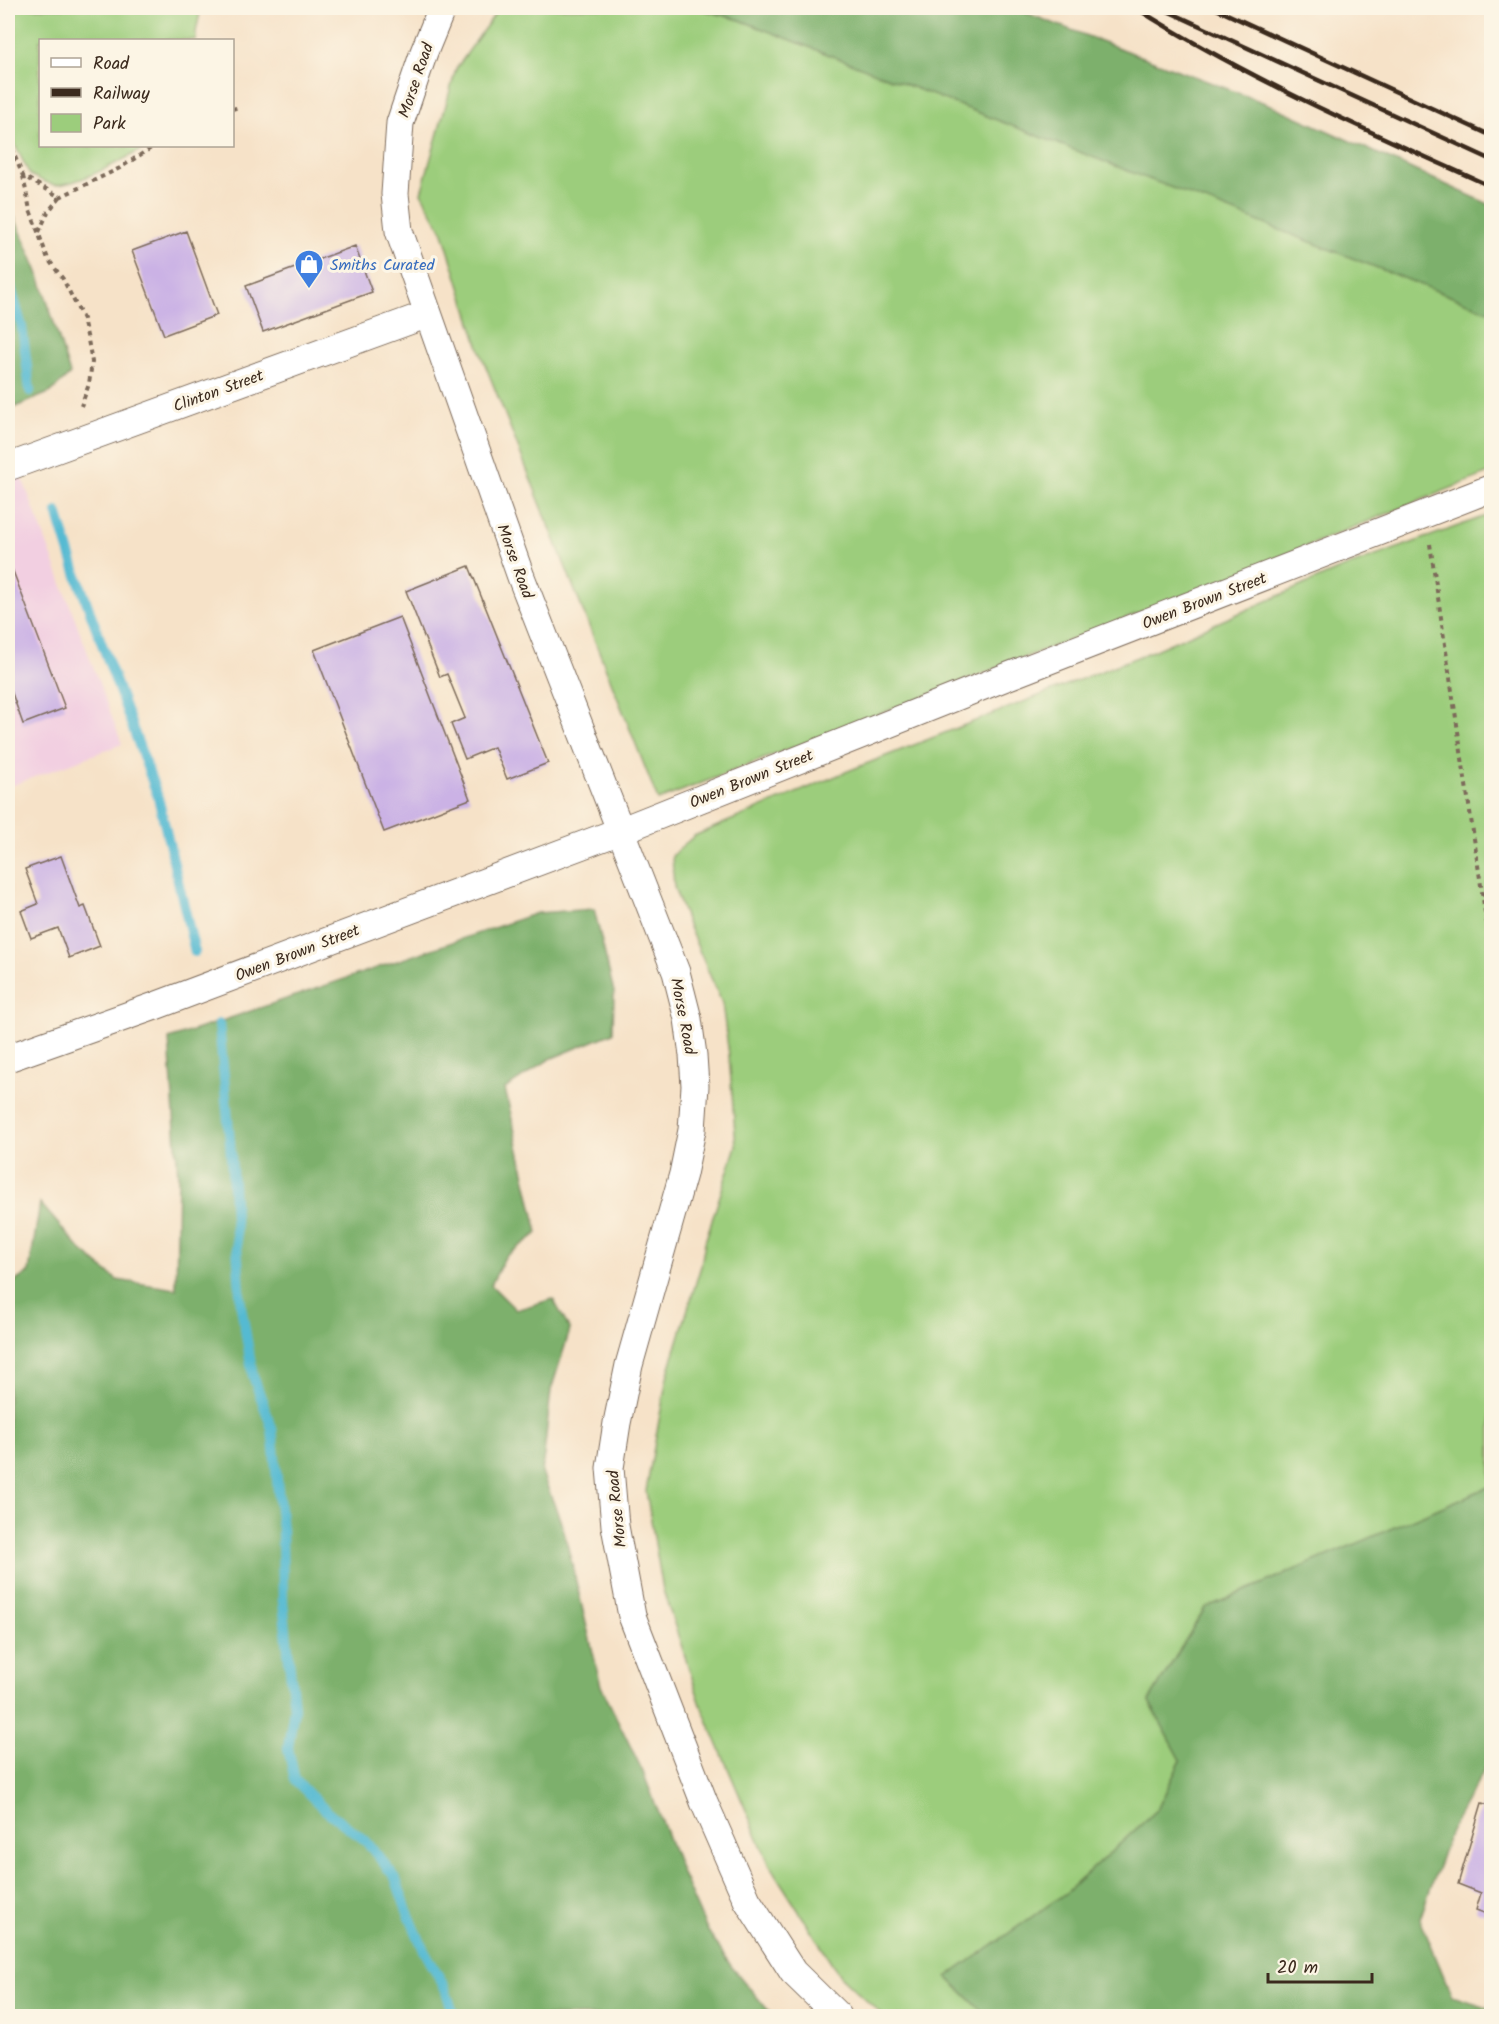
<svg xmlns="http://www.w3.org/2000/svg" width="1499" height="2024" font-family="Kalam,sans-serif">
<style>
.built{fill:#f2cfe1}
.green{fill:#9ccd7c;stroke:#6c7c4d;stroke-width:1.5}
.forest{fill:#7db06c;stroke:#5c6d45;stroke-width:1.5}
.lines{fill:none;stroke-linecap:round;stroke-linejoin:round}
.stream{stroke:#54bad2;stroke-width:10}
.building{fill:#cbb2e5}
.minor-casing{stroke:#7c6a5a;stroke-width:29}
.path{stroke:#7c6a5a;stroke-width:4;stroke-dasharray:4.5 4.5;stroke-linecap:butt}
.minor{stroke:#fff;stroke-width:27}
.rail{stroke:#3b2a1e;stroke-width:4.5}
.labels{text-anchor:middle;stroke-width:6;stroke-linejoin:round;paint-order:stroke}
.street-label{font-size:16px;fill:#3b2a1e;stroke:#fcf5e5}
.shop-label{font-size:16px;fill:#366cbe;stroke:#fcf5e5;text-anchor:start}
</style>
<rect width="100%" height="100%" fill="#fcf5e5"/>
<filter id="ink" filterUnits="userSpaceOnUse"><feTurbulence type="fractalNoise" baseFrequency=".0167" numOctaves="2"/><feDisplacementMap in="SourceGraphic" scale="12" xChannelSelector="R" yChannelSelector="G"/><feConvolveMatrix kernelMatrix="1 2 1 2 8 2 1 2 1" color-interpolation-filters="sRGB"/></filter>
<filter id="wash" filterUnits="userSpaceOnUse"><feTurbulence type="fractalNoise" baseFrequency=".008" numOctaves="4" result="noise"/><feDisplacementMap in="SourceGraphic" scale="24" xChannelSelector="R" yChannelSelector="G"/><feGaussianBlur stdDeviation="1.35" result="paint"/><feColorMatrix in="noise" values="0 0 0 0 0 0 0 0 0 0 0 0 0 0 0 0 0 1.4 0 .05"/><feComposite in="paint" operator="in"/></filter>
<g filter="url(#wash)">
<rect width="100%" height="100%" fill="#f6e2c8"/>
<path class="built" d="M8 440 122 744 8 787Z"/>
<path class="green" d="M8 8H201L196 32V40H40V146H148C127 158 80 184 56 185 49 185 37 178 30 175L8 131Z
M499 8H696L740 20 1491 312V472L1190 593 658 800 481 354 443 233 421 193 456 69Z
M1491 514V1486L1205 1608 1149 1701 1181 1760 1157 1810 1067 1892 947 1977 987 2016H883L840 1976 770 1866 702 1708 663 1590 646 1491 667 1377 701 1266 705 1242 736 1146 729 1055 722 1003 688 925 674 887 672 856 694 836 848 771 1155 650 1340 569Z"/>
<path class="forest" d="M696 8H1013L1273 106 1491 205V312L740 20Z
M8 202 38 272 70 374 51 392 8 410Z
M594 909 614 992 613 1033 550 1059 505 1089 538 1233 505 1257 491 1285 516 1310 553 1299 570 1330 551 1390 542 1473 563 1527 601 1686 643 1772 683 1876 706 1928 731 1966 773 2016H8V1286L29 1272 40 1203 81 1250 117 1280 176 1289 178 1176 169 1039 537 913Z
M1491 1486V1758L1450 1831 1420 1919 1452 1996 1491 2008V2016H987L947 1977 1067 1892 1157 1810 1181 1760 1149 1701 1205 1608Z"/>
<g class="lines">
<path class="stream" d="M8 278 22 327 30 391
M57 512 77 576 158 797 195 952
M219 1024 230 1142 241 1306 253 1376 272 1428 282 1531 283 1601 294 1708 288 1748 295 1780 324 1809 365 1840 395 1877 406 1908 423 1948 445 1988 454 2016"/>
</g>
<g id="blocks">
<path class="building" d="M186 231 217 315 164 335 132 251Z
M355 246 372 292 263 332 246 286Z
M8 558 65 708 23 724 8 682Z
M469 566 548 763 507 779 494 747 465 759 451 724 465 718 447 674 440 677 406 591Z
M400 617 470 799 384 832 314 650Z
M61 856 80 908 85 906 100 946 69 958 58 928 31 938 21 911 38 904 25 869Z
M1482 1803 1492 1806V1916L1476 1910 1481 1893 1458 1884Z"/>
</g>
</g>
<g filter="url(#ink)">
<use href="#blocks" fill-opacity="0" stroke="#7c6a5a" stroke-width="1.5"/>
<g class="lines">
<g class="minor-casing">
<path id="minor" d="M442 8 424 52 400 123 395 194 399 231 521 577 676 972 688 1019 693 1055 695 1086 692 1130 683 1174 629 1365 617 1423 610 1468 615 1526 632 1616 704 1802 747 1900 793 1972 838 2016
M8 467 428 314
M8 1058 155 1006 620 831 1006 677 1492 488"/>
</g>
<path class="path" d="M232 109 240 107
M8 140 23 176 60 197 120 168 154 146
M23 176 30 210 48 259 63 279 83 319 88 340 92 362 89 384 81 406
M39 232 48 212 60 197
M1430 544 1492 959"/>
<use href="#minor" class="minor"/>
<path class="rail" d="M1136 8C1248 79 1371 132 1492 187
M1161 8 1492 160
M1214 8 1492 136"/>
</g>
</g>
<defs>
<g id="shop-pin" transform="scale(1.5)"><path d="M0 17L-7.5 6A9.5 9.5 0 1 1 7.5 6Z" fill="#3f7fe0" stroke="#fcf5e5"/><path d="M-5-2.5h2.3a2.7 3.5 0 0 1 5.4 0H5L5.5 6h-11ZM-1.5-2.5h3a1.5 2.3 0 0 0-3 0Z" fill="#fff"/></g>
</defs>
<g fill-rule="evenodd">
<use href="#shop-pin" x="309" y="264"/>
</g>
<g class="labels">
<g class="street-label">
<text transform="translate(415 80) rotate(-71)" y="6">Morse Road</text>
<text transform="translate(218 390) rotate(-20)" y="6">Clinton Street</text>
<text transform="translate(516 561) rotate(70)" y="6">Morse Road</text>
<text transform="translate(1204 600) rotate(-21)" y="6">Owen Brown Street</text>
<text transform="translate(751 778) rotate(-22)" y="6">Owen Brown Street</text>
<text transform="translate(297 952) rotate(-21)" y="6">Owen Brown Street</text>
<text transform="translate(684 1016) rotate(79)" y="6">Morse Road</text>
<text transform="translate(616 1509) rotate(-96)" y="6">Morse Road</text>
</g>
<g class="shop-label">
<text x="330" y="270">Smiths Curated</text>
</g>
</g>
<rect width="1499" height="2024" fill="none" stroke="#fcf5e5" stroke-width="30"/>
<rect x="39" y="39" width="195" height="108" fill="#fcf5e5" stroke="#afa495" stroke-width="1.5"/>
<rect x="51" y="58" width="30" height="9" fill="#ffffff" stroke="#afa495" stroke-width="1.5"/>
<text x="93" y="69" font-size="18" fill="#3b2a1e">Road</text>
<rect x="51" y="88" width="30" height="9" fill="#3b2a1e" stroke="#afa495" stroke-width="1.5"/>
<text x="93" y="99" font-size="18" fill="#3b2a1e">Railway</text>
<rect x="51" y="114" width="30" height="18" fill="#9ccd7c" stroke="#afa495" stroke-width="1.5"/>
<text x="93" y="129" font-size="18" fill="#3b2a1e">Park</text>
<path d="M1268 1973v9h104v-9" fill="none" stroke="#3b2a1e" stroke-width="3"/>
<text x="1277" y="1973" font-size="18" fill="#3b2a1e" stroke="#fcf5e5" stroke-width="4.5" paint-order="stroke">20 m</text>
</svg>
